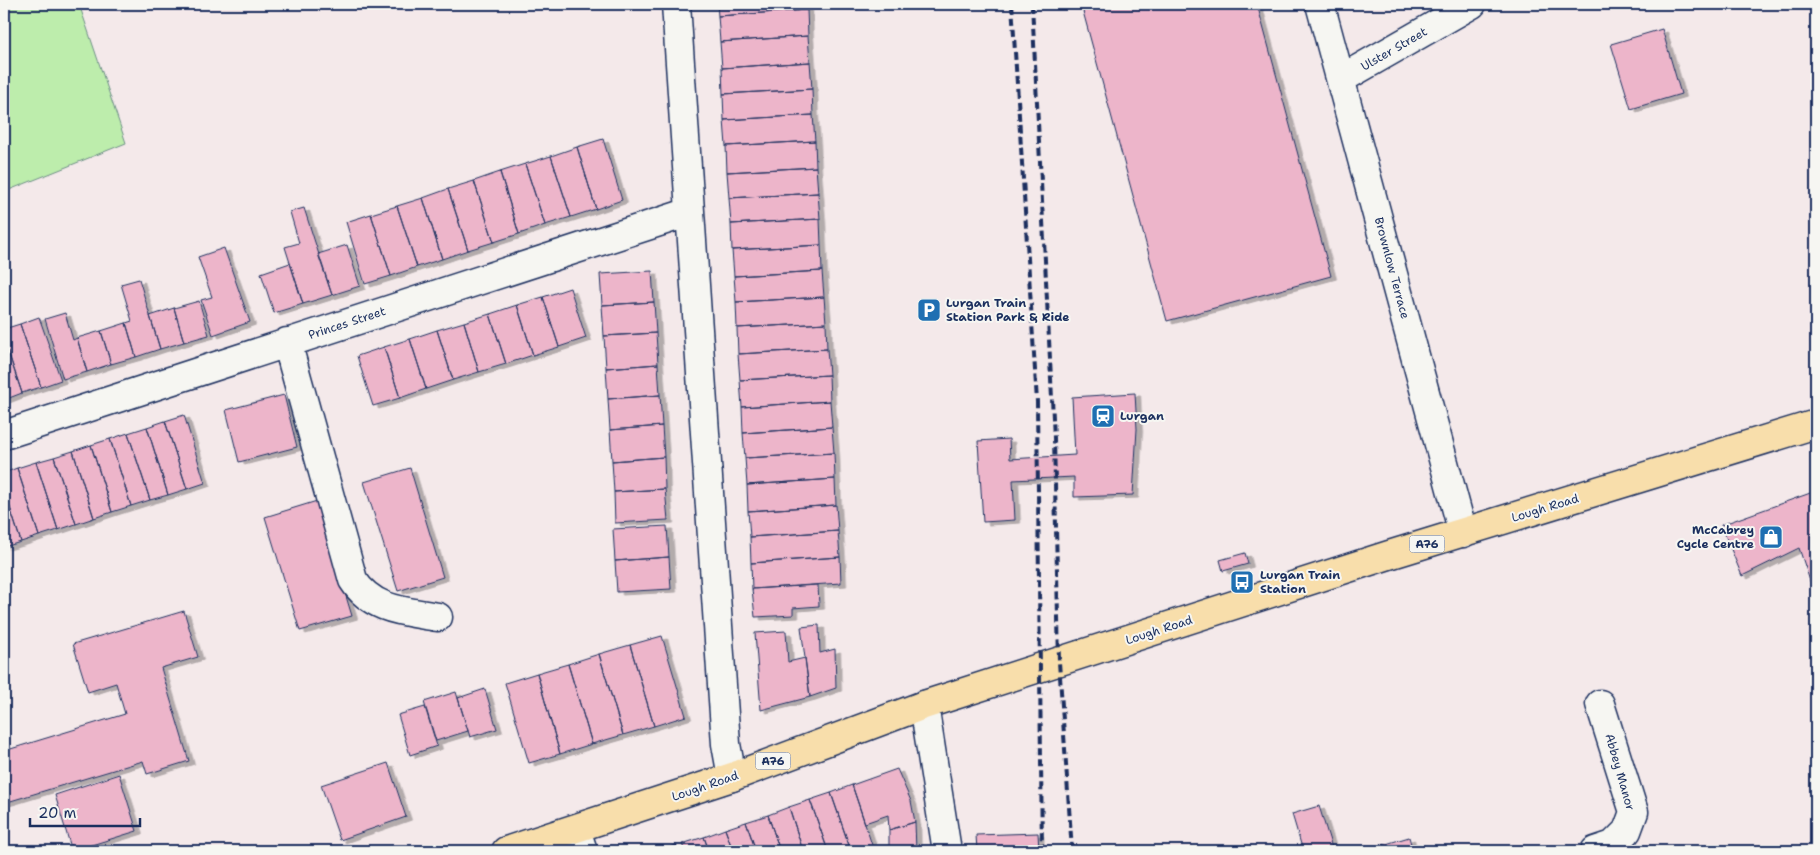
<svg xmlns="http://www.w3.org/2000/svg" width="1820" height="855" font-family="'Shantell Sans',sans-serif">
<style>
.green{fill:#bdedac;stroke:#6c8e85}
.building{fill:#edb5ca;stroke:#1b2f5e;filter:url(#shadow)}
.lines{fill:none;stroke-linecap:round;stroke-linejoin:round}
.minor-casing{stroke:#1b2f5e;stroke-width:31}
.major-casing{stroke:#1b2f5e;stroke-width:31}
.minor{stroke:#f6f6f2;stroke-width:28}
.major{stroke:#f8deab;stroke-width:28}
.rail{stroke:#1b2f5e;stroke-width:4;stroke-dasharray:8 4;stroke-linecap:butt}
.labels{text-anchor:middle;stroke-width:4;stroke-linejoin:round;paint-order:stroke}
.shield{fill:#f6f6f2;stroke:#5d6b8a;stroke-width:1}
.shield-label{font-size:11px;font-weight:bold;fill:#1b2f5e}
.street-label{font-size:12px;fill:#1b2f5e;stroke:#f6f6f2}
.poi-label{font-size:12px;font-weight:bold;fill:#1b2f5e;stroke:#f6f6f2;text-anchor:start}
</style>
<defs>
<filter id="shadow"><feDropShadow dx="5.5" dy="3" stdDeviation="0" flood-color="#0004"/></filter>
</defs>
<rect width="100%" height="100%" fill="#f4e9ea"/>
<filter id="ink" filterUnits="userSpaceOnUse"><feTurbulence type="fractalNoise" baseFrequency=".02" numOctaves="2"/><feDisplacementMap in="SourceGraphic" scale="10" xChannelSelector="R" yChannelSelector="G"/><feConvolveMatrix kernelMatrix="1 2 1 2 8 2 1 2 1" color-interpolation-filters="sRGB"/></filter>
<g filter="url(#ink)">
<path class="green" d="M4 4H79L126 143 4 192Z"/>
<path class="building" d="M717 4H807V10L718 16Z
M1081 4H1257L1331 276 1167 321Z
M807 10 808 36 720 42 718 16Z
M1662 29 1681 94 1631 109 1611 44Z
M808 36 810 62 722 68 720 42Z
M810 62 812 89 723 94 722 68Z
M812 89 813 115 724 120 723 94Z
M813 115 815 141 726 146 724 120Z
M603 139 622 200 596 209 577 147Z
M815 141 816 167 727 172 726 146Z
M577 147 596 209 571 217 551 156Z
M551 156 571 217 545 225 525 164Z
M525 164 545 225 519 234 500 172Z
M816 167 818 193 729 198 727 172Z
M500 172 519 234 494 242 474 181Z
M474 181 494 242 468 250 448 189Z
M448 189 468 250 442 259 423 198Z
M818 193 820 219 731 224 729 198Z
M423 198 442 259 417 267 397 206Z
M397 206 417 267 391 276 371 214Z
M304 208 332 295 303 304 285 247 299 243 290 212Z
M371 214 391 276 365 284 346 222Z
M820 219 821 245 732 250 731 224Z
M347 245 360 286 332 295 318 254Z
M821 245 822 271 734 276 732 250Z
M224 248 250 322 213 335 201 300 212 297 198 257Z
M290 263 303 304 274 313 261 273Z
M652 271 654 302 602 305 600 274Z
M822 271 824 297 736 302 734 276Z
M139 279 160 349 136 357 126 323 132 321 121 284Z
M570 288 586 338 559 347 543 297Z
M543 297 559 347 533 355 517 305Z
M824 297 826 323 737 328 736 302Z
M199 301 209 335 184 342 174 308Z
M654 302 656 333 604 336 602 305Z
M517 305 533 355 506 364 490 314Z
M174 308 184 342 160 349 150 316Z
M65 313 73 340 77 338 87 372 63 379 45 319Z
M490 314 506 364 479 372 464 322Z
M39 317 61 380 41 387 20 324Z
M464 322 479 372 453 380 437 330Z
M126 323 136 357 111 364 101 331Z
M826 323 827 349 738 354 737 328Z
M20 324 41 387 22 393 4 340V329Z
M437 330 453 380 426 389 410 339Z
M101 331 111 364 87 372 77 338Z
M656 333 658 364 606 368 604 336Z
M410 339 426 389 400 398 384 347Z
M4 340 22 393 4 400Z
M384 347 400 398 373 406 357 356Z
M827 349 829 375 740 380 738 354Z
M658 364 660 395 608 399 606 368Z
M829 375 830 401 742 407 740 380Z
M1135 393 1137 429 1133 495 1074 497V477L1013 480 1015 520 983 522 978 441 1009 439 1010 459 1075 455 1072 397Z
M284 395 297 447 239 462 226 410Z
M660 395 662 426 610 430 608 399Z
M830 401 832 427 743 433 742 407Z
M184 415 205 483 187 489 165 421Z
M165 421 187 489 168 495 147 427Z
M662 426 664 457 612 461 610 430Z
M147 427 168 495 150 500 128 433Z
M832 427 834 453 745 458 743 433Z
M128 433 150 500 131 506 110 439Z
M110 439 131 506 112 512 91 445Z
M91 445 112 512 94 518 73 451Z
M73 451 94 518 76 524 54 457Z
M834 453 835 479 747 485 745 458Z
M54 457 76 524 58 530 36 462Z
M664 457 665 489 614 492 612 461Z
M36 462 58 530 39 536 17 468Z
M17 468 39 536 21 542 4 489V473Z
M410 468 443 577 398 591 364 482Z
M835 479 836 505 748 511 747 485Z
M4 489 21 542 4 547Z
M665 489 668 520 615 523 614 492Z
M1816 491V599L1799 548 1742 576 1721 525Z
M317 501 352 616 300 631 265 517Z
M836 505 838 531 750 537 748 511Z
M667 526 669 557 615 561 613 529Z
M838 531 840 557 751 563 750 537Z
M1245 553 1248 564 1223 571 1220 560Z
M669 557 671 589 617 592 615 561Z
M840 557 841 583 752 589 751 563Z
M818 585 819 606 793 608V615L755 617 752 589Z
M184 611 198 657 161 668 189 761 147 774 143 761 4 803V751L125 714 116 683 88 692 73 644Z
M819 625 820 653 835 649 836 688 810 697 801 627Z
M786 631 788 662 805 658 810 697 761 710 755 633Z
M662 636 686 716 654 726 630 645Z
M630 645 654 726 623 735 599 654Z
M599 654 623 735 592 744 568 664Z
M568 664 592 744 560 754 537 673Z
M537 673 560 754 529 763 505 683Z
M485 689 497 729 470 737 458 698Z
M456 692 468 731 436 741 424 702Z
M425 707 437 746 410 755 398 715Z
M388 763 406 817 340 840 321 785Z
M897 769 911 801 915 822 889 830 888 815 865 823 852 785Z
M119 774 137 831 72 851 55 795Z
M852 785 874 851H851L831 793Z
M831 793 851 851H828L810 800Z
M810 800 828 851H803L789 807Z
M1319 806 1333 851H1303L1292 814Z
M789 807 803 851H780L768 815Z
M768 815 780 851H756L746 822Z
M746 822 756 851H733L725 829Z
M915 822 916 851H889V830Z
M725 829 733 851H709L704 837Z
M1038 833 1039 851H977L976 835Z
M704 837 709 851H685L682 844Z
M1409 837 1413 851H1363Z
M676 845 679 851H659Z"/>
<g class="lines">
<g class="minor-casing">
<path id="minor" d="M676 4 726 744 732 777
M1320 4 1463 533
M1341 79 1472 4
M287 342 353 580C373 611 405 611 438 617
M4 435 690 212
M924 705 947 851
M576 830 583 851
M1595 851 1613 845 1627 831 1634 812 1600 704"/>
</g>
<g class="major-casing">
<path id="major" d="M506 851 732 777 924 705 1389 555 1816 424"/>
</g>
<use href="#minor" class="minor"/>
<use href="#major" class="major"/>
<path class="rail" d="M1012 4 1037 402 1042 851
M1032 4 1054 438 1059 662 1072 851"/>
</g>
</g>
<defs>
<g id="parking-square" transform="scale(1.25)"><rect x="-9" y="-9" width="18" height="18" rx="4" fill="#1f6fb2" stroke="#f6f6f2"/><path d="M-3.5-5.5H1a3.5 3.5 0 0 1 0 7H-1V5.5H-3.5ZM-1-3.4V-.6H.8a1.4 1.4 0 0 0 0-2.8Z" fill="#fff"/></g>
<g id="station-square" transform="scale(1.25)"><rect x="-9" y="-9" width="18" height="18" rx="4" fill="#1f6fb2" stroke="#f6f6f2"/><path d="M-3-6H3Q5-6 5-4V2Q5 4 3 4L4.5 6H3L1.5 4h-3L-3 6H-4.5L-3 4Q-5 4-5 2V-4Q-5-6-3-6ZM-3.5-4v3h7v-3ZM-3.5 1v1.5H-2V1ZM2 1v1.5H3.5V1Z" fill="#fff"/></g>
<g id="shop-square" transform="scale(1.25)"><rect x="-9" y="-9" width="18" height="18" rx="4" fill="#1f6fb2" stroke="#f6f6f2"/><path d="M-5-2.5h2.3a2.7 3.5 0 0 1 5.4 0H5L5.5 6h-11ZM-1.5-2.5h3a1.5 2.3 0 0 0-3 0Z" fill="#fff"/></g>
<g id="bus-square" transform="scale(1.25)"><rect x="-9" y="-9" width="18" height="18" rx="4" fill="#1f6fb2" stroke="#f6f6f2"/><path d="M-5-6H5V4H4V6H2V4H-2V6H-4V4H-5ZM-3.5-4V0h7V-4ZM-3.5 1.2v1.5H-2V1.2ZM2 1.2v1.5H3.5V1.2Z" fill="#fff"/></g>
</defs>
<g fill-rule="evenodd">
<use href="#parking-square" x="929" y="310"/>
<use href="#station-square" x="1103" y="416"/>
<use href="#shop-square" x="1771" y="537"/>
<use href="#bus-square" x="1242" y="582"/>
</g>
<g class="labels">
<g class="shield">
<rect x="1409.5" y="535.5" width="35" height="17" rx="4"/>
<rect x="755.5" y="752.5" width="35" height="17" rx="4"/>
</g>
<g class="shield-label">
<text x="1427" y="548">A76</text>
<text x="773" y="765">A76</text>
</g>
<g class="street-label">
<text transform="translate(1394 49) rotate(-30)" y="4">Ulster Street</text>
<text transform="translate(1392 268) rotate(75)" y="4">Brownlow Terrace</text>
<text transform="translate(347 323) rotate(-18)" y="4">Princes Street</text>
<text transform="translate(1545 508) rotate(-17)" y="4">Lough Road</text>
<text transform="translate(1159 630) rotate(-18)" y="4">Lough Road</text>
<text transform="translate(1620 772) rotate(74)" y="4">Abbey Manor</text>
<text transform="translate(705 786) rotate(-19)" y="4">Lough Road</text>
</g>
<g class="poi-label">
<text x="946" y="307">Lurgan Train<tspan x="946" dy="14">Station Park &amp; Ride</tspan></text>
<text x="1120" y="420">Lurgan</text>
<text x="1754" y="534" text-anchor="end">McCabrey<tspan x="1754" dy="14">Cycle Centre</tspan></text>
<text x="1260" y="579">Lurgan Train<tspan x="1260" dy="14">Station</tspan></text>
</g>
</g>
<rect width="1820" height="855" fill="none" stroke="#f6f6f2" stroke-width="20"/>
<rect x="10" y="10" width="1800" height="835" fill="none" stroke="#1b2f5e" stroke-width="2" filter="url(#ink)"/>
<path d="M30 818v8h110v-8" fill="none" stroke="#1b2f5e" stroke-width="2.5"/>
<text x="38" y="818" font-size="15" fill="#1b2f5e" stroke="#f6f6f2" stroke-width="4" paint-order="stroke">20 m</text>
</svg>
